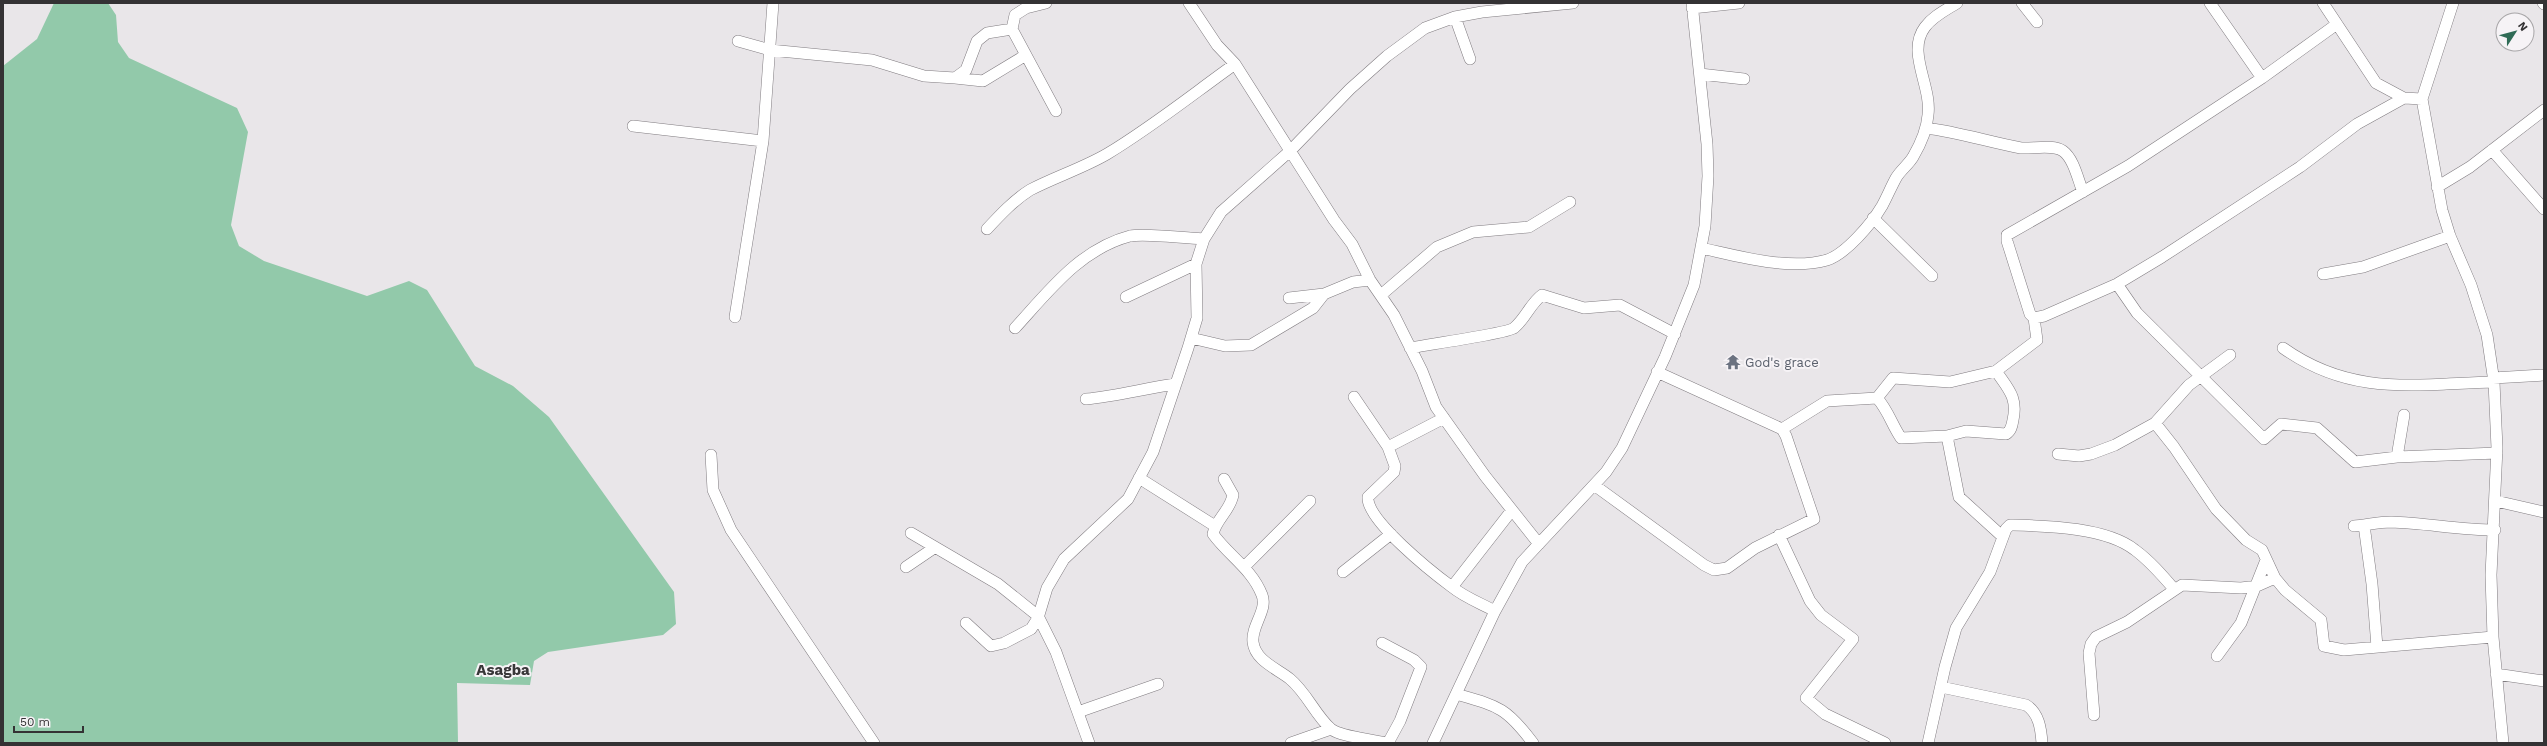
<svg xmlns="http://www.w3.org/2000/svg" width="2547" height="746" font-family="'Work Sans',sans-serif">
<style>
.green{fill:#92c9aa}
.lines{fill:none;stroke-linecap:round;stroke-linejoin:round}
.minor-casing{stroke:#807c80;stroke-width:12}
.minor{stroke:#fff;stroke-width:11}
.labels{text-anchor:middle;stroke-width:4;stroke-linejoin:round;paint-order:stroke}
.worship-label{font-size:13px;fill:#5b616d;stroke:#f6f3f6;text-anchor:start}
.quarter-label{font-size:15px;font-weight:bold;fill:#393739;stroke:#f6f3f6}
</style>
<rect width="100%" height="100%" fill="#e9e6e9"/>
<path class="green" d="M54 3H108L116 15 118 42 129 58 237 108 248 132 231 225 239 246 264 261 367 296 409 281 427 290 475 366 513 386 549 417 674 592 676 624 663 635 548 652 534 661 530 685 457 683 458 743H3V66L37 39Z"/>
<g class="lines">
<g class="minor-casing">
<path id="minor" d="M1046 3 1026 8 1015 15 1012 29 1056 111
M1189 3 1217 45 1235 64 1334 220 1352 244 1370 280 1394 315 1422 371 1436 407 1485 476 1539 544
M2022 3 2037 22
M2210 3 2262 78
M2323 3 2376 83 2404 98 2422 99
M2453 3 2422 99 2442 210 2450 236 2471 285 2487 335 2494 382 2497 448 2491 575 2493 637 2503 743
M2543 3 2544 4
M1692 8 1739 3
M1455 17 1470 59
M2337 24 2262 78 2128 166 2007 235V241L2030 314 2034 318 2044 316 2117 284 2162 257 2300 167 2357 124 2404 98
M738 41 770 50 872 60 924 76 955 78 966 70 977 41 987 33 1012 29
M1700 74 1744 79
M955 78 983 81 1026 55
M633 126 763 141
M1926 128C1958 132 1989 142 2021 148 2033 149 2053 144 2063 151 2074 159 2078 180 2083 192
M2492 150 2544 209
M2437 187 2470 167 2544 110
M1873 218 1932 276
M987 229C1000 215 1014 200 1030 190 1055 177 1083 168 1107 154 1152 127 1193 94 1235 64
M1701 248C1738 256 1790 271 1827 260 1846 254 1872 223 1882 206 1887 197 1891 187 1896 178 1900 171 1908 165 1913 157 1920 145 1927 129 1928 115 1932 86 1906 52 1925 27 1933 16 1946 10 1957 3
M2323 274 2363 267 2450 236
M2117 284 2137 313 2264 439 2281 424 2317 428 2355 462 2397 457
M1381 295 1437 247 1473 232 1529 227 1570 202
M1126 297 1196 264
M1289 298 1324 294
M735 317 763 141 773 3
M1015 328C1048 292 1080 249 1130 236 1144 233 1187 238 1204 239
M1191 338 1225 346 1251 345 1313 308 1324 294 1353 282 1370 280
M1410 348C1425 345 1508 333 1514 328 1526 318 1530 304 1542 295L1584 308 1620 305 1675 334
M2283 348C2352 397 2415 384 2494 382
M2493 378 2544 375
M1354 397 1388 447 1444 418
M1877 398C1888 410 1892 425 1901 438L1947 436 1966 431 2006 434C2011 431 2012 426 2013 420 2018 397 2008 389 1996 371
M1086 399C1117 396 1146 388 1176 384
M2404 415 2397 457 2497 453
M2155 423 2174 447 2216 509 2246 540 2262 550 2275 578 2285 590 2321 620 2324 646 2344 650 2493 637
M1782 429 1827 401 1877 398 1893 378 1950 382 1996 371 2037 340 2034 318
M1947 436 1959 497 2003 537
M1388 447 1395 466 1394 472 1368 497C1366 520 1433 573 1452 587 1464 597 1480 603 1495 611
M2058 454 2079 456 2091 454 2115 445 2155 423 2189 385 2230 355
M711 455 713 490 731 530 874 743
M1139 478 1215 526
M1224 479 1233 495C1230 511 1216 519 1213 534 1229 556 1252 569 1262 595 1268 610 1251 626 1253 642 1255 661 1278 669 1290 679 1307 693 1315 715 1331 729 1341 737 1372 739 1386 743
M1594 485 1704 565 1714 570 1727 568 1755 548 1814 519 1786 436 1782 429 1657 372
M2496 501 2544 512
M2364 525 2372 584 2377 647
M2354 526C2366 525 2379 522 2391 522 2426 523 2460 530 2495 530
M911 533 998 584 1038 616 1056 652 1089 743
M1779 535 1810 601 1821 615 1853 639 1806 698 1825 714 1885 743
M906 567 934 548
M1244 567 1310 501
M1343 572 1391 534
M1452 587 1512 510
M966 623 991 646 1004 643 1031 629 1038 618 1047 588 1064 559 1128 499 1153 452 1188 348 1197 318 1196 264 1204 239 1221 212 1290 151 1350 89 1387 56 1425 28 1455 17 1482 12 1573 3
M1382 643 1414 660 1421 667 1400 721 1388 743
M2217 656 2241 623 2266 560
M2496 674 2544 681
M1941 687 2026 705C2039 713 2041 729 2042 743
M1456 694C1498 706 1506 707 1533 743
M1078 712 1158 684
M2094 715 2089 653 2091 644 2096 637 2127 622 2182 585 2241 588 2257 586 2275 578
M1291 743 1331 729
M1433 743 1495 611 1522 562 1606 472 1622 448 1665 357 1694 285 1705 226 1708 176 1707 144 1692 3
M1928 743 1945 667 1956 628 1990 572 2006 529 2010 525C2046 526 2106 527 2135 550 2150 561 2162 575 2174 589"/>
</g>
<use href="#minor" class="minor"/>
</g>
<defs>
<g id="temple-bare" transform="scale(1.2)"><path d="M0-6L5-2H3V0L6.5 2.5H4V6H1.5V3h-3V6H-4V2.5H-6.5L-3 0V-2H-5Z" fill="#6b7280" stroke="#f6f3f6" stroke-width="2.5" paint-order="stroke"/></g>
</defs>
<g fill-rule="evenodd">
<use href="#temple-bare" x="1733" y="362"/>
</g>
<g class="labels">
<g class="worship-label">
<text x="1745" y="367">God's grace</text>
</g>
<g class="quarter-label">
<text x="503" y="675">Asagba</text>
</g>
</g>
<rect width="2547" height="746" fill="none" stroke="#343234" stroke-width="8"/>
<g transform="translate(2515 32) rotate(54)"><circle r="19" fill="#f6f3f6" stroke="#a8a6a8"/>
<path d="M0-3L7 15L0 10L-7 15Z" fill="#2f6b56"/>
<text y="-6" font-size="11" font-weight="bold" text-anchor="middle" fill="#343234">N</text>
</g>
<path d="M14 726v6h69v-6" fill="none" stroke="#343234" stroke-width="2"/>
<text x="20" y="726" font-size="12" fill="#343234" stroke="#f6f3f6" stroke-width="3" paint-order="stroke">50 m</text>
</svg>
